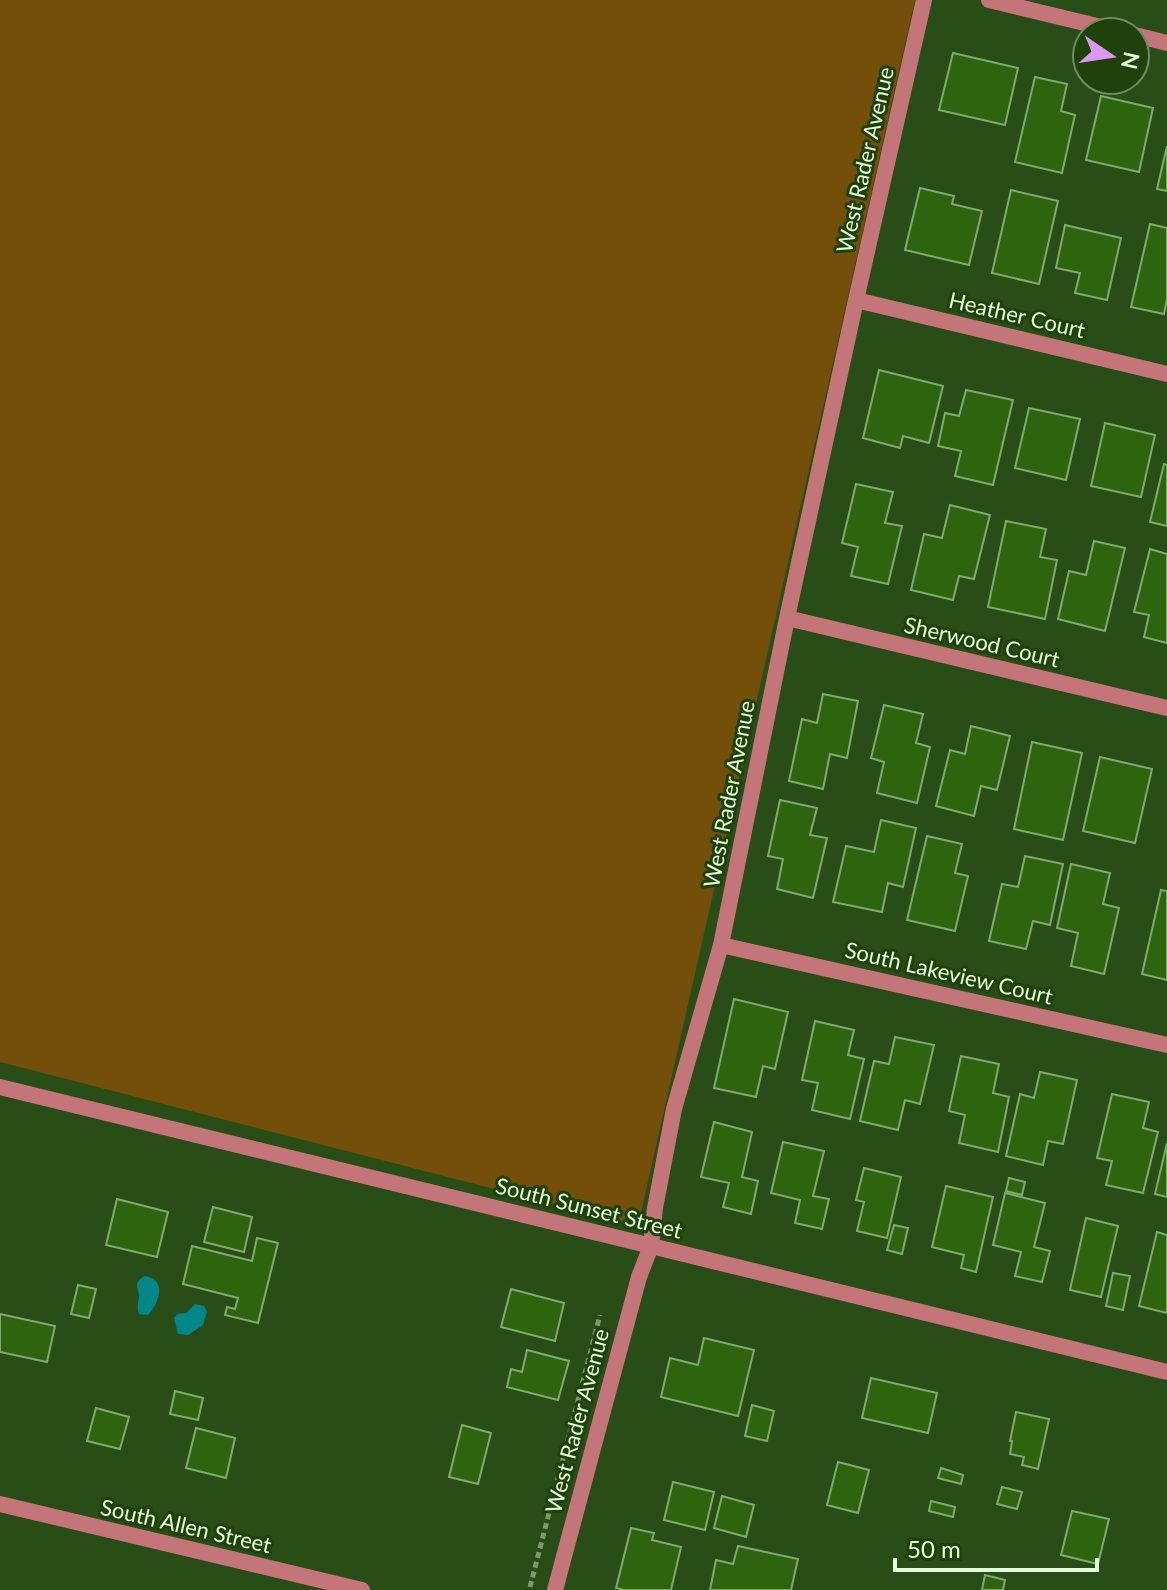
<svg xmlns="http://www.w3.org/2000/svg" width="1167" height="1590" font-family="Lato,sans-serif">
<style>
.green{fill:#734f0a}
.water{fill:#028789}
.building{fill:#2e640d;stroke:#80a970;stroke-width:2}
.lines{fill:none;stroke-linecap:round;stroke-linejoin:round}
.path{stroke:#7c9a6f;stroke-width:5;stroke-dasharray:6 4;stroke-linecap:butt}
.street{stroke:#c37579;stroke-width:16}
.labels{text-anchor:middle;stroke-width:6;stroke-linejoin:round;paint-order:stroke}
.street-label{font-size:22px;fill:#e6fcde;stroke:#1e420a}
</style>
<rect width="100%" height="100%" fill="#294d17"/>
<path class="green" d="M0 0H915L638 1226 0 1062Z"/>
<path class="water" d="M144 1276C167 1278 160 1303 148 1315L139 1314C136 1306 139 1304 139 1296 138 1286 133 1284 144 1276Z
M195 1304 204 1306 207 1312 203 1325 188 1335 178 1334 174 1318 177 1314 186 1313Z"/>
<path class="building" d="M953 53 1018 68 1005 125 939 110Z
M1035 77 1067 84 1061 111 1075 115 1062 173 1015 162Z
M1101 96 1153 108 1139 172 1086 160Z
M1167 146V191L1157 189Z
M920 188 954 196 952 204 982 211 969 265 905 250Z
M1011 190 1058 201 1039 284 992 273Z
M1150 224 1167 228V299L1164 314 1131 307Z
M1065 225 1121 238 1107 300 1075 293 1080 273 1056 268Z
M879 370 943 386 929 443 903 436 900 448 863 438Z
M966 390 1013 400 993 485 955 476 961 451 938 446 945 413 959 416Z
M1029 408 1080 419 1066 480 1015 468Z
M1105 423 1155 435 1141 497 1091 486Z
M1164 464 1167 465V526L1150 522Z
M856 484 893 492 885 523 902 526 888 584 851 576 858 547 842 543Z
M950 505 990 515 974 579 959 576 953 600 911 590 924 534 942 538Z
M1006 521 1046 529 1040 557 1057 560 1045 619 988 607Z
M1094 541 1125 548 1105 631 1058 619 1069 571 1086 575Z
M1150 549 1167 554V643L1144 637 1149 615 1134 612Z
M823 694 858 701 847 758 830 754 823 789 789 781 802 719 817 723Z
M884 705 923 714 916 743 930 747 917 803 877 793 884 762 871 758Z
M971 726 1010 736 997 790 981 786 974 816 936 806 950 750 965 754Z
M1032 742 1082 753 1063 840 1014 829Z
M1100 757 1152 769 1135 843 1083 831Z
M780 800 817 808 810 835 827 838 813 898 777 889 783 859 768 856Z
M881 820 916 828 903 887 888 883 882 912 833 902 846 846 874 852Z
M927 836 962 844 955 873 968 876 955 931 907 920Z
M1025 856 1063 864 1050 925 1033 921 1026 949 989 941 1002 884 1018 887Z
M1071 864 1110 873 1103 904 1119 908 1104 974 1071 966 1078 933 1057 928Z
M1161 890 1167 891V980L1142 974Z
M734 999 788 1012 775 1069 763 1066 756 1097 714 1088Z
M815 1021 854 1030 848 1055 864 1059 850 1119 812 1110 818 1083 802 1080Z
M895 1037 934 1045 920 1104 905 1100 898 1130 860 1121 874 1061 889 1064Z
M961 1056 999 1064 993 1093 1009 1097 998 1152 959 1143 965 1115 949 1111Z
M1040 1072 1077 1080 1063 1144 1048 1141 1043 1165 1006 1156 1020 1094 1034 1098Z
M1112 1094 1149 1102 1143 1128 1158 1132 1143 1193 1106 1185 1112 1161 1097 1158Z
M714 1122 752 1132 742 1177 758 1181 751 1214 723 1207 729 1183 701 1177Z
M783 1142 824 1151 813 1196 829 1199 822 1229 795 1223 800 1200 771 1193Z
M1167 1143V1197L1155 1194Z
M864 1168 901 1177 887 1238 857 1231 864 1202 856 1200Z
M1009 1178 1025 1182 1022 1195 1006 1191Z
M946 1186 993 1197 976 1272 961 1268 964 1255 932 1247Z
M1005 1193 1045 1203 1034 1247 1050 1251 1042 1282 1015 1276 1021 1252 993 1245Z
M117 1199 168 1212 157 1257 106 1245Z
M213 1207 252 1217 244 1252 204 1242Z
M1086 1218 1118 1226 1101 1297 1070 1290Z
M894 1225 908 1228 902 1254 887 1250Z
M1157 1232 1167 1235V1313L1139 1306Z
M257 1238 278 1243 258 1323 225 1315 227 1307 235 1309 238 1298 183 1284 192 1246 252 1261Z
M1113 1273 1130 1276 1123 1310 1106 1306Z
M78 1285 96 1289 89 1318 71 1314Z
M511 1289 564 1303 555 1341 501 1327Z
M0 1314 55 1326 47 1362 0 1352Z
M704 1338 754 1350 738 1416 661 1397 670 1358 698 1365Z
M527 1350 569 1361 558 1400 507 1387 511 1369 522 1372Z
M871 1378 937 1393 928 1433 862 1418Z
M175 1391 203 1398 198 1420 170 1414Z
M752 1405 774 1411 767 1441 745 1436Z
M96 1408 129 1417 120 1449 87 1441Z
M1016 1412 1049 1419 1038 1469 1022 1465 1024 1457 1010 1454 1012 1441H1010Z
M462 1425 491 1433 478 1484 449 1477Z
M196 1428 235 1438 226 1478 186 1468Z
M838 1462 869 1470 858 1513 827 1505Z
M941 1468 963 1475 961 1484 938 1478Z
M673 1482 714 1492 705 1530 664 1520Z
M1002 1487 1022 1492 1017 1509 997 1504Z
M722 1496 754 1505 746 1537 714 1528Z
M931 1501 955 1507 953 1517 929 1511Z
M1072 1511 1109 1519 1098 1564 1061 1555Z
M631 1528 654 1533 652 1540 681 1547 671 1590H624L616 1588Z
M738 1546 798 1559 791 1590H710L716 1560 733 1564Z
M985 1575 1005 1580 1003 1590H982Z"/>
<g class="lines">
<path class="path" d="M530 1587 600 1315"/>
<path class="street" d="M989 0 1122 32
M1135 35 1167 43
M856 300 1167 374
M787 618 1167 708
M721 945 1167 1045
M0 1087 1167 1372
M0 1504 362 1590
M555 1590 639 1277 651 1246 655 1208 674 1109 721 945 787 618 856 300 924 0"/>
</g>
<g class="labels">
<g class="street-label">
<text transform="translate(865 160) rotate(-77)" y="8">West Rader Avenue</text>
<text transform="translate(1017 315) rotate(13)" y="8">Heather Court</text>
<text transform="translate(982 642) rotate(13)" y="8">Sherwood Court</text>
<text transform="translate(729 794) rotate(-79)" y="8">West Rader Avenue</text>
<text transform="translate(949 973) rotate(13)" y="8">South Lakeview Court</text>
<text transform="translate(589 1208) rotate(14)" y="8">South Sunset Street</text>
<text transform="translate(577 1421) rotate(-75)" y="8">West Rader Avenue</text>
<text transform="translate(186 1526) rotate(13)" y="8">South Allen Street</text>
</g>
</g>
<g transform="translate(1111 56) rotate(103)"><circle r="38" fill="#1e420a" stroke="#6e8c5f" stroke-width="2"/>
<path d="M0-6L14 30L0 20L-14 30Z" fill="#dc99f4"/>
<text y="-12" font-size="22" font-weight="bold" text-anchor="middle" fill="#e6fcde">N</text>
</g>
<path d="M895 1558v12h202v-12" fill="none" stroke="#e6fcde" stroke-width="4"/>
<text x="907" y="1558" font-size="24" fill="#e6fcde" stroke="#1e420a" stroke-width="6" paint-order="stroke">50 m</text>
</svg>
